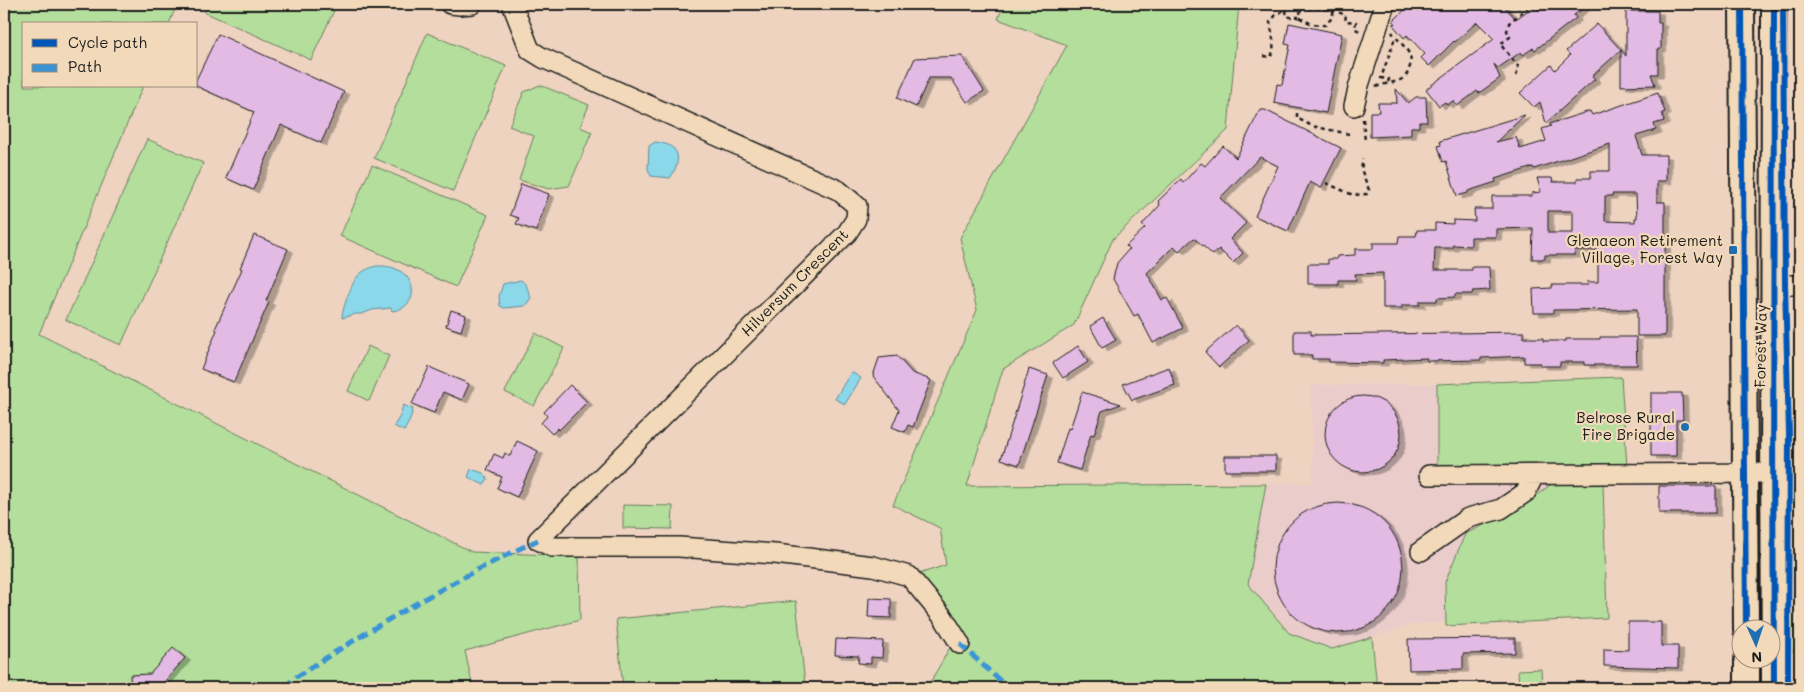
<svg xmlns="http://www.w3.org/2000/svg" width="1804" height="692" font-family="Mali,sans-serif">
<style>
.built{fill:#eacccb}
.green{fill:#b4de9c;stroke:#687d5c}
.water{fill:#8bd8eb;stroke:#5f8d98}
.building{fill:#e2bae3;stroke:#1c1c1c;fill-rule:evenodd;filter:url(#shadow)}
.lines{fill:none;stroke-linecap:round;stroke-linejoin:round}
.minor-casing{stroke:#1c1c1c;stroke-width:22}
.major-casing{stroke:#1c1c1c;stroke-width:28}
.path{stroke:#1c1c1c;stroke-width:2.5;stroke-dasharray:4 4;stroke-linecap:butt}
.minor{stroke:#f1d9b9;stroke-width:19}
.major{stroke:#f1d9b9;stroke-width:24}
.quiet{stroke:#3a94d4;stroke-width:5;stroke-dasharray:10 5;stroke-linecap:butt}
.cycleway-casing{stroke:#f1d9b9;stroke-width:9}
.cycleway{stroke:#0057b8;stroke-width:6}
.poi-dot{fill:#1f6fb2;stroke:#f1d9b9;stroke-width:2}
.labels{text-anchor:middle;stroke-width:4.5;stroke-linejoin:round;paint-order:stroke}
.poi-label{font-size:15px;fill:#1c1c1c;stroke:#f1d9b9;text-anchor:end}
.street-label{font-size:15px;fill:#1c1c1c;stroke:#f1d9b9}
</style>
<defs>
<filter id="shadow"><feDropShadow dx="5.5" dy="3" stdDeviation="0" flood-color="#0004"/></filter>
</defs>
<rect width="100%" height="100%" fill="#eed3c1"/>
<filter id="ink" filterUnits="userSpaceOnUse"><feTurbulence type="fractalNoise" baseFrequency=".02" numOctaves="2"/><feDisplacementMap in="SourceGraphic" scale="10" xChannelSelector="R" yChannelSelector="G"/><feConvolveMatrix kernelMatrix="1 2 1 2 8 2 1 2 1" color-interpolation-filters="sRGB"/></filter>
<g filter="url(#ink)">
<path class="built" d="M1796 279H1800V502L1798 503Z
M1437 384V483L1554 482 1520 508 1465 534 1445 582V622L1414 624 1332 649 1289 633 1248 584 1266 484 1313 483 1311 385Z"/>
<path class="green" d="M4 4H177L169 24H24V86H143L39 334 472 552 579 556 580 620 465 651 473 688H4Z
M208 4H337L311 60 204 12Z
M1004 4H1233L1237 7 1239 4 1228 130 1113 239 1074 325 1003 369 967 486 1266 484 1248 584 1289 633 1332 649 1372 637 1377 688H927L953 642 907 578 946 565 940 528 893 505 977 310 960 238 1067 45 998 19Z
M427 33 506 66 453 191 374 158Z
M540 85 589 105 580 127 592 132 569 186 549 189 519 180 534 136 509 126 524 92Z
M147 139 203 163 121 345 66 320Z
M372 165 488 215 456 287 340 236Z
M535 333 564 348 534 406 505 392Z
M368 346 389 356 369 401 348 391Z
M1621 377 1627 467 1437 468V384Z
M1554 482 1603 483 1607 618 1446 626 1445 582 1465 534 1520 508Z
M623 505 673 506 672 529 623 528Z
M796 601 805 684 758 688H623L616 619Z
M1787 612 1800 614V653L1790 650Z
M1541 669 1542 688H1519L1518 670Z"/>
<path class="water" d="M655 142C680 144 683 159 670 178L651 176 648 169 649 146Z
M376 266C383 266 390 266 396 269 418 278 419 308 392 311L391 308 372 310 362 314H356L342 318C342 309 352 282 358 276 363 270 370 268 376 266Z
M521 280 526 285 531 298 525 306 504 308 500 306 499 296 503 284Z
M851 372 861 378 845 404 835 399Z
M403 405 413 409 410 420 404 431 394 426 400 416Z
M471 469 483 473 488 478 484 485 468 477Z"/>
<path class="building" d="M1411 4H1502L1516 19 1535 5 1539 10 1546 4H1589L1574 15 1576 18 1535 50 1533 48 1523 55 1521 52 1498 68 1494 64 1500 78 1479 93 1477 91 1457 106 1453 101 1447 105 1445 102 1439 106 1426 89 1494 39 1477 22 1455 42 1454 41 1429 66 1421 58 1425 54 1407 35 1404 38 1393 25 1396 23 1393 21Z
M1626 11H1658V23H1661V49H1658V74H1651L1655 85 1621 86V50L1626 56Z
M1289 23 1342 34 1326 113 1274 103 1277 84 1282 85 1290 45 1285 44Z
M1597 24 1621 50 1592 76 1595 79 1546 123 1540 102 1534 107 1520 93 1551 65 1555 70 1570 55 1566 51Z
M218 34 344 92 321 143 281 125 253 190 226 178 254 112 196 86V80Z
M962 56 984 91 967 102 951 78H929L916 107 897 98 915 58Z
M1396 89 1408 103 1416 97H1426L1427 122H1419V127H1411V135L1370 137V112H1379L1378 103H1397Z
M1658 93 1665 112 1662 113 1664 121 1654 124 1656 130 1636 136 1642 155H1666V181H1657V202H1665V336H1637V309L1553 310V313H1534L1533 289 1552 288V285H1588L1587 282H1598V250H1575V255H1545V259H1532L1533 228 1496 229V237H1471V246L1453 245V248H1435L1434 270H1472V267H1489L1490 290 1473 291 1472 294H1455V297L1437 298V301H1420V305H1402V308H1383V273L1355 274 1356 280H1338V284H1308V264H1328V259H1337V256L1355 255V249H1373V243H1398L1399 236H1416L1417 230H1435V223L1453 224V220L1475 221 1474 209H1492V196H1532V193L1541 192 1537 178H1552L1553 182H1577V178H1591V171H1610V144L1534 169 1533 167 1495 179 1496 182 1468 191V193L1457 196 1446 161 1443 162 1438 146 1441 145 1440 141 1525 115 1496 142 1516 137 1520 149 1546 141 1542 129 1551 126 1549 124 1590 111 1592 115ZM1612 194H1636L1637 218H1635V222L1605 221V196H1612ZM1548 211H1573V233H1548Z
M1260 110H1265L1341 148 1321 188 1310 182 1288 231 1255 216 1278 166 1260 157 1220 198 1246 223 1230 239 1243 253 1233 263 1219 249 1213 255 1194 238 1179 251 1174 246 1147 273 1162 300 1167 298 1183 328 1153 343 1138 314 1134 316 1113 279 1117 263 1129 249 1126 246 1145 228 1142 225 1160 205 1158 201 1181 179 1183 183 1201 163 1205 166 1223 146 1236 158Z
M521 184 549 194 536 231 516 224 519 218 510 215Z
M254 235 288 249 266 301 269 302 234 382 201 369 217 330 215 329 242 269 240 268Z
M451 310 466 315 461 331 446 326Z
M1103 318 1116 340 1102 348 1090 326Z
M1236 325 1249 340 1219 367 1205 352Z
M1294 331H1311V335L1524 332V338H1543V341H1566V339H1600V337H1636L1637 365H1584V362H1560V366H1541V363H1524V356L1481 358V360L1427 361V358L1383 360V363L1329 362V359H1312V355H1294Z
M1078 346 1088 362 1063 378 1053 363Z
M897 356 912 373 931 380 913 427 908 425 905 432 892 427 899 410 873 376 879 358Z
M429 367 469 384 462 400 443 392 434 413 412 404Z
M1169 367 1175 385 1132 400 1123 384Z
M1029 369 1048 375 1019 465 1001 459Z
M570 385 587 402 559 430 558 428 552 434 541 423 547 416 544 412Z
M1082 392 1121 404 1102 411 1094 435 1091 434 1080 470 1057 463 1068 428 1070 429Z
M1651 393H1682L1683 420H1676V456H1651Z
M1325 434a38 38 0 1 1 76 0a38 38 0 1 1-76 0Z
M517 441 538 451 517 497 497 488 502 477 487 470 494 454 503 458 505 453 510 456Z
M1225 456H1276V471H1225Z
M1659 486H1716V513H1659Z
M1273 568a65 65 0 1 1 130 0a65 65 0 1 1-130 0Z
M869 598 891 599V618L868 617Z
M1628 622H1661V646H1678V668L1604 666V649L1628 650Z
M1515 638V653L1463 654V669L1409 670 1408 639Z
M836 639 883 641 882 658 871 657V664L858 663 859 656 835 655Z
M173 648 185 658 159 688H131L130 675 150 674Z"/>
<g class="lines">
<g class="minor-casing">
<path id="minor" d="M450 4 460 5 472 4
M512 4 530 50 543 58 838 190 857 206 856 219 847 233 538 540 552 547H679L775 554 873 566 909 576 943 617 960 644
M1354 106 1359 85 1385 4
M1774 285H1800
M1429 475 1772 473
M1421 551 1468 518 1501 509 1526 492 1534 475"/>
</g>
<g class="major-casing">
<path id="major" d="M1742 4 1746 630
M1774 4C1774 232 1772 460 1774 688
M1747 660V688"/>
</g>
<path class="path" d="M1294 4 1301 10C1318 6 1330 9 1346 15L1345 21 1356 22 1355 29 1360 31
M1518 4 1521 14
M1400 9 1406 4
M1286 10 1287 17H1299
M1301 10 1299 17C1308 23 1314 25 1325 25L1332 18 1334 10
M1264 56 1271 57C1276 46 1272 34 1270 22L1276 15 1294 4
M1516 76 1518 70V66L1500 44 1510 37 1507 31 1509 23 1531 4
M1388 82 1389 79 1381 78 1395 38
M1376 87C1384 83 1395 83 1402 79 1406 76 1408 73 1409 69 1416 53 1400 44 1392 32
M1297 113V118L1312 126 1349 134
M1363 119 1365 142
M1326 183 1353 195 1367 194 1369 190 1361 169 1363 159"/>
<use href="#minor" class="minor"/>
<use href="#major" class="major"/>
<path class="quiet" d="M960 644 1008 688
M285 688 293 679C372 628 452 580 538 540"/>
<g class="cycleway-casing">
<path id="cycleway" d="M1742 4 1746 630
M1774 4C1774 232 1772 460 1774 688
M1783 4 1785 284 1789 434 1788 680 1792 688"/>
</g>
<use href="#cycleway" class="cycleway"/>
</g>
</g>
<g class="poi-dot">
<rect x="1728" y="245" width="10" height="10" rx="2.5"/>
<circle cx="1685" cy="427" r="5"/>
</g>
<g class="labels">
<g class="poi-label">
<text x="1723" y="246">Glenaeon Retirement<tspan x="1723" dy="17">Village, Forest Way</tspan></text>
<text x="1675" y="423">Belrose Rural<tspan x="1675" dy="17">Fire Brigade</tspan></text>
</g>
<g class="street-label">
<text transform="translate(795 283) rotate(-45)" y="5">Hilversum Crescent</text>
<text transform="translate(1761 346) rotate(-89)" y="5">Forest Way</text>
</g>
</g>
<rect width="1804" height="692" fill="none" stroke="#f1d9b9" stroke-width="20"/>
<rect x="10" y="10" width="1784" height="672" fill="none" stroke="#1c1c1c" stroke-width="2" filter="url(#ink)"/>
<rect x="22" y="22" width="175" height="65" fill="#f1d9b9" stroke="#9c8d7a"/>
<rect x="32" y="39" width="25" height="8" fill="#0057b8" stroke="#9c8d7a"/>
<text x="68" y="48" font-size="15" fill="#1c1c1c">Cycle path</text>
<rect x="32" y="64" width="25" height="8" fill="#3a94d4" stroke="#9c8d7a"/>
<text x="68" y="72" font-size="15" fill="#1c1c1c">Path</text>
<g transform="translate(1756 644) rotate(177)"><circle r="24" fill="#f1d9b9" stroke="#9c8d7a"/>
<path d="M0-4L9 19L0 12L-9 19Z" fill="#1f6fb2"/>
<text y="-8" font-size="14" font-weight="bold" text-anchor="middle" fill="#1c1c1c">N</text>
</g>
</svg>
